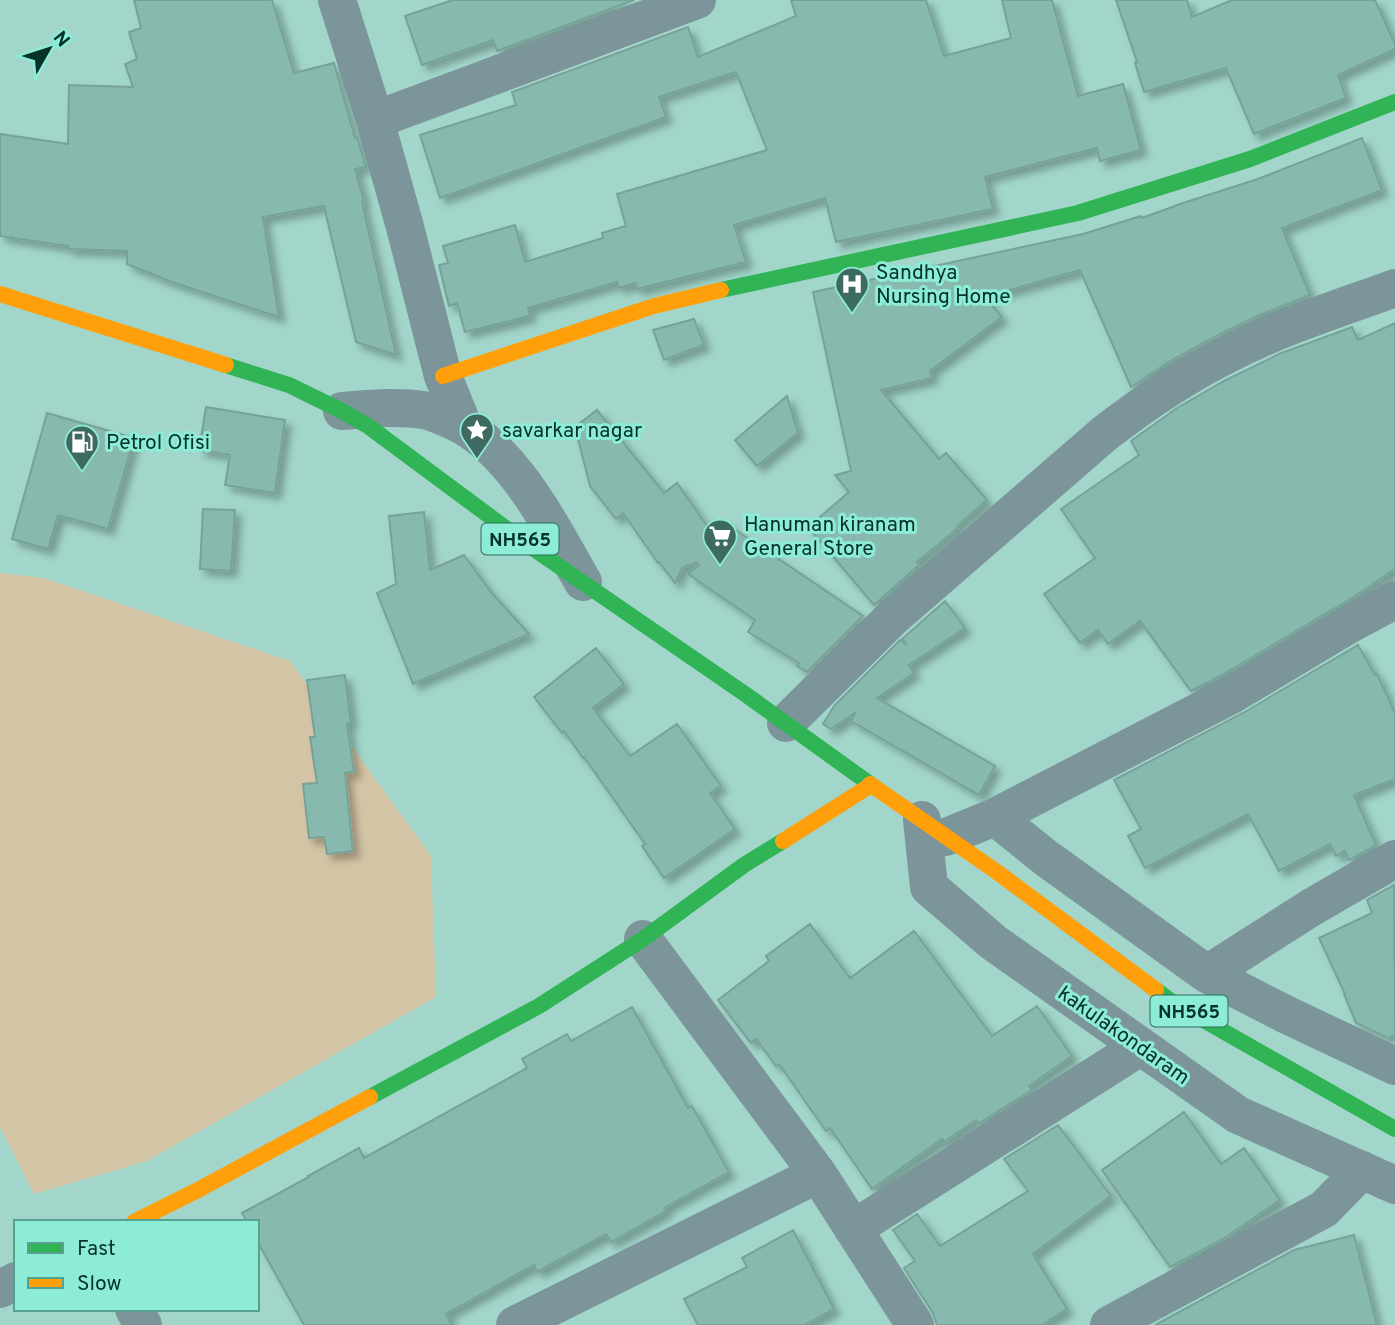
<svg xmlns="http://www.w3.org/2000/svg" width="1395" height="1325" font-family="Overpass,sans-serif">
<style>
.pitch{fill:#d2c4a4}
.building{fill:#88b9ae;stroke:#77a298;stroke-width:2;filter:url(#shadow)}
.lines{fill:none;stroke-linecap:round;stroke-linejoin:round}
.street{stroke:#7c959a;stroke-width:38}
.fast{stroke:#30b455;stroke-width:16}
.slow{stroke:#ff9f0a;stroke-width:16}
.labels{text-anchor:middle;stroke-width:6;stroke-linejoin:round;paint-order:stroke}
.shield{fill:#8cecd5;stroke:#2e6a5d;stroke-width:2}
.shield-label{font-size:19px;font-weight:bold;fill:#06322a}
.poi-label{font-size:21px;fill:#06322a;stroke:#8cecd5;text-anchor:start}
.street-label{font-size:21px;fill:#06322a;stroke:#8cecd5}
</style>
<defs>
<filter id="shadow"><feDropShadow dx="6" dy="6" stdDeviation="3.5" flood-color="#0004"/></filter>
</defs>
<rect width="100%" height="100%" fill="#a2d6ca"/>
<path class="pitch" d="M0 573 44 578 290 661 431 856 436 997 147 1161 34 1194 0 1127Z"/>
<path class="building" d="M134 0H272L294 73 334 63 355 138 357 137 366 167 355 169 364 201 362 202 396 355 356 342 324 206 263 217 279 317 172 282 127 264V251L68 249V246L0 236V134L68 144 69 85 133 87 125 64 137 59 129 32 141 28Z
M453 0H634L497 51 493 40 422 65 405 16Z
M791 0H926L944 56 1011 38 1002 0H1052L1078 96 1123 84 1141 150 1100 161 1097 148 985 177 993 209 836 242 825 198 734 225 746 262 637 289 635 283 619 288 617 282 528 308 530 316 465 332 457 303 449 306 439 265 448 263 443 246 515 225 525 262 603 238 602 233 626 226 617 194 767 150 736 72 659 97 666 117 440 198 420 135 516 105 512 92 688 27 698 57 796 16Z
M1116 0H1187L1192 17 1232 0H1375L1395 44V49L1338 75 1346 98 1254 134 1226 68 1144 92 1135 63 1137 62Z
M1362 138 1382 190 1282 228 1310 295 1262 314 1220 334 1170 361 1131 387 1080 270 985 297 1002 317 930 371 932 378 881 390 939 459 946 453 987 500 957 526 958 528 917 562 919 565 874 605 808 527 849 492 835 475 851 471 813 292 1083 234 1141 216 1142 218 1183 203 1258 179Z
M694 319 704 345 664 360 653 330Z
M1395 323V569L1352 598 1222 675 1191 691 1140 621 1108 644 1098 630 1080 643 1044 594 1095 558 1061 509 1139 455 1131 441 1177 408 1224 381 1279 354 1352 327 1358 340Z
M787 396 798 433 757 466 735 440Z
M206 407 285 420 275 493 225 485 230 455 199 450Z
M597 410 664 493 677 483 712 533 721 520 863 616 807 672 797 666 799 663 748 632 755 620 688 574 699 565 697 562 682 568 675 583 659 562 658 563 623 513 616 519 590 486 575 427Z
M47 413 134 438 108 529 58 515 48 549 12 539Z
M203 509 235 510 231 571 200 569Z
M424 512 430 570 464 555 491 592 529 634 413 684 377 593 396 584 389 516Z
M945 601 965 628 909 665 914 673 877 698 995 766 979 795 851 721 856 712 831 729 823 724 834 706 900 640 907 645 902 639Z
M1358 645 1375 675 1377 674 1395 713V779L1354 795 1376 845 1349 860 1345 851 1336 856 1330 844 1279 871 1248 814 1145 868 1128 836 1141 829 1114 780 1243 713Z
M596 648 624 684 593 708 630 756 677 724 721 786 710 793 735 829 664 878 642 846 645 844 584 757 583 758 564 731 562 733 534 697Z
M345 675 351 723 347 724 354 772 345 773 353 851 327 854 324 837 309 838 303 784 317 783 310 737H315L307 680Z
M1394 885 1395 1035 1388 1038 1356 1023 1344 994H1345L1319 938 1372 913 1367 900Z
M810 924 850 978 914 931 992 1036 1037 1006 1072 1056 1029 1086 1032 1090 978 1124 976 1120 944 1142 942 1139 872 1189 830 1128 826 1131 779 1064 776 1066 756 1039 751 1043 718 1000 769 961 766 956Z
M632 1007 688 1108 692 1106 729 1172 664 1208 666 1211 611 1242 606 1234 537 1272 534 1265 446 1314 452 1325H304L257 1241V1222H247L242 1213 309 1177 308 1176 359 1148 364 1158 527 1068 522 1059 567 1034 571 1041Z
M1184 1112 1221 1164 1244 1148 1280 1200 1223 1239 1170 1267 1102 1170Z
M1058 1125 1111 1196 1033 1254 1067 1309 1042 1325H937L933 1313 904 1268 915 1261 893 1230 917 1214 940 1246 1028 1191 1004 1159Z
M793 1230 834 1309 805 1325H698L684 1299 747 1267 742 1258Z
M1354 1235 1377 1325H1155L1294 1250Z"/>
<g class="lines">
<path class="street" d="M337 0 375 120 405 227 443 376 462 423
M375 120 697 0
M342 411C369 409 397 406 423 410 430 411 437 414 444 417 509 440 550 525 583 582
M786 723 892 618 1104 434C1144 403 1186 375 1230 353 1283 326 1340 308 1395 288
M995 817 1233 694 1350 624 1395 600
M922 820 929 887 993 942 1238 1115 1395 1185
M946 837 995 817 1046 858 1207 974 1285 1014 1395 1066
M643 939 818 1174 915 1325
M1207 974 1312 907 1395 859
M853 1229 1140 1047
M0 1289 16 1281
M134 1309 143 1325
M515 1325 818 1174
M1109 1325 1324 1209 1362 1170"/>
<path class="fast" d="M721 290 1078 213 1250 159 1395 102
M226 365 289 385 342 411 368 426 531 547 745 694 870 784
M1156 990 1172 1002 1395 1129
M370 1097 539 1006 643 939 744 865 783 841"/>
<path class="slow" d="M0 294 226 365
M443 376 654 306 721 290
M870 784 997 872 1156 990
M783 841 871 785
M134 1222 196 1191 370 1097"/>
</g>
<defs>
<g id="hospital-pin" transform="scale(1.75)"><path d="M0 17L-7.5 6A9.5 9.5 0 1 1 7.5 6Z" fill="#3d6b62" stroke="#8cecd5"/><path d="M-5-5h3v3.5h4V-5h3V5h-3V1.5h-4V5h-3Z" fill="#fff"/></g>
<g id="sight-pin" transform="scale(1.75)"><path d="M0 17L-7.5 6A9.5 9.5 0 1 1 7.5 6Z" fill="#3d6b62" stroke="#8cecd5"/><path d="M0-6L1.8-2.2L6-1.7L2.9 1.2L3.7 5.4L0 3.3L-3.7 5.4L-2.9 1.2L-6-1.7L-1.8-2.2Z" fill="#fff"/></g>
<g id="fuel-pin" transform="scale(1.75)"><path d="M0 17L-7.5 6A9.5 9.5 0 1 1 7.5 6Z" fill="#3d6b62" stroke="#8cecd5"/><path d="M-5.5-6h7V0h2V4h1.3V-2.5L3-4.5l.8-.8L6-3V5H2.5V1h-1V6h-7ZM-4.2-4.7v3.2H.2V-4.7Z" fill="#fff"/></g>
<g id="supermarket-pin" transform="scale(1.75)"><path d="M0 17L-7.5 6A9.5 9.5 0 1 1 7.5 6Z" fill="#3d6b62" stroke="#8cecd5"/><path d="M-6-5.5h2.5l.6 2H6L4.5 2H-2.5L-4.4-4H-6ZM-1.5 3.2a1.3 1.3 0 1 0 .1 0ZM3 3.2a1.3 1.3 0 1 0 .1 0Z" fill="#fff"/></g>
</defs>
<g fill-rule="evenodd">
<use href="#hospital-pin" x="852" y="284"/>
<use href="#sight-pin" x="477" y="430"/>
<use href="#fuel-pin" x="82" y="442"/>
<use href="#supermarket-pin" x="720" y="536"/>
</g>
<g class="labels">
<g class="shield">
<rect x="481.5" y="523.5" width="77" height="31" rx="5"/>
<rect x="1150.5" y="995.5" width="77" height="31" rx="5"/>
</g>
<g class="shield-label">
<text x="520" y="546">NH565</text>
<text x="1189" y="1018">NH565</text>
</g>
<g class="poi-label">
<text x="876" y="279">Sandhya<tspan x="876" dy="24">Nursing Home</tspan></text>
<text x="502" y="437">savarkar nagar</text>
<text x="106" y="449">Petrol Ofisi</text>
<text x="744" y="531">Hanuman kiranam<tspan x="744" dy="24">General Store</tspan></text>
</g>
<g class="street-label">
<text transform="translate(1124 1035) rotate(35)" y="7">kakulakondaram</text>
</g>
</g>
<rect x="14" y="1220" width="245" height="91" fill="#8cecd5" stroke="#56a291" stroke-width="2"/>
<rect x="28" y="1243" width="35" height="10" fill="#30b455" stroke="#56a291" stroke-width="2"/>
<text x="77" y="1255" font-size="21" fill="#06322a">Fast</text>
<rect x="28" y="1278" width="35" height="10" fill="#ff9f0a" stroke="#56a291" stroke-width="2"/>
<text x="77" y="1290" font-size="21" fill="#06322a">Slow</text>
<g transform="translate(49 49) rotate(51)" stroke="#8cecd5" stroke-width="5" paint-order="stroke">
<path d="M0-5L12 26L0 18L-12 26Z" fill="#06322a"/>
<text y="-10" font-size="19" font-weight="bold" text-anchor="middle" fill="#06322a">N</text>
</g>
</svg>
